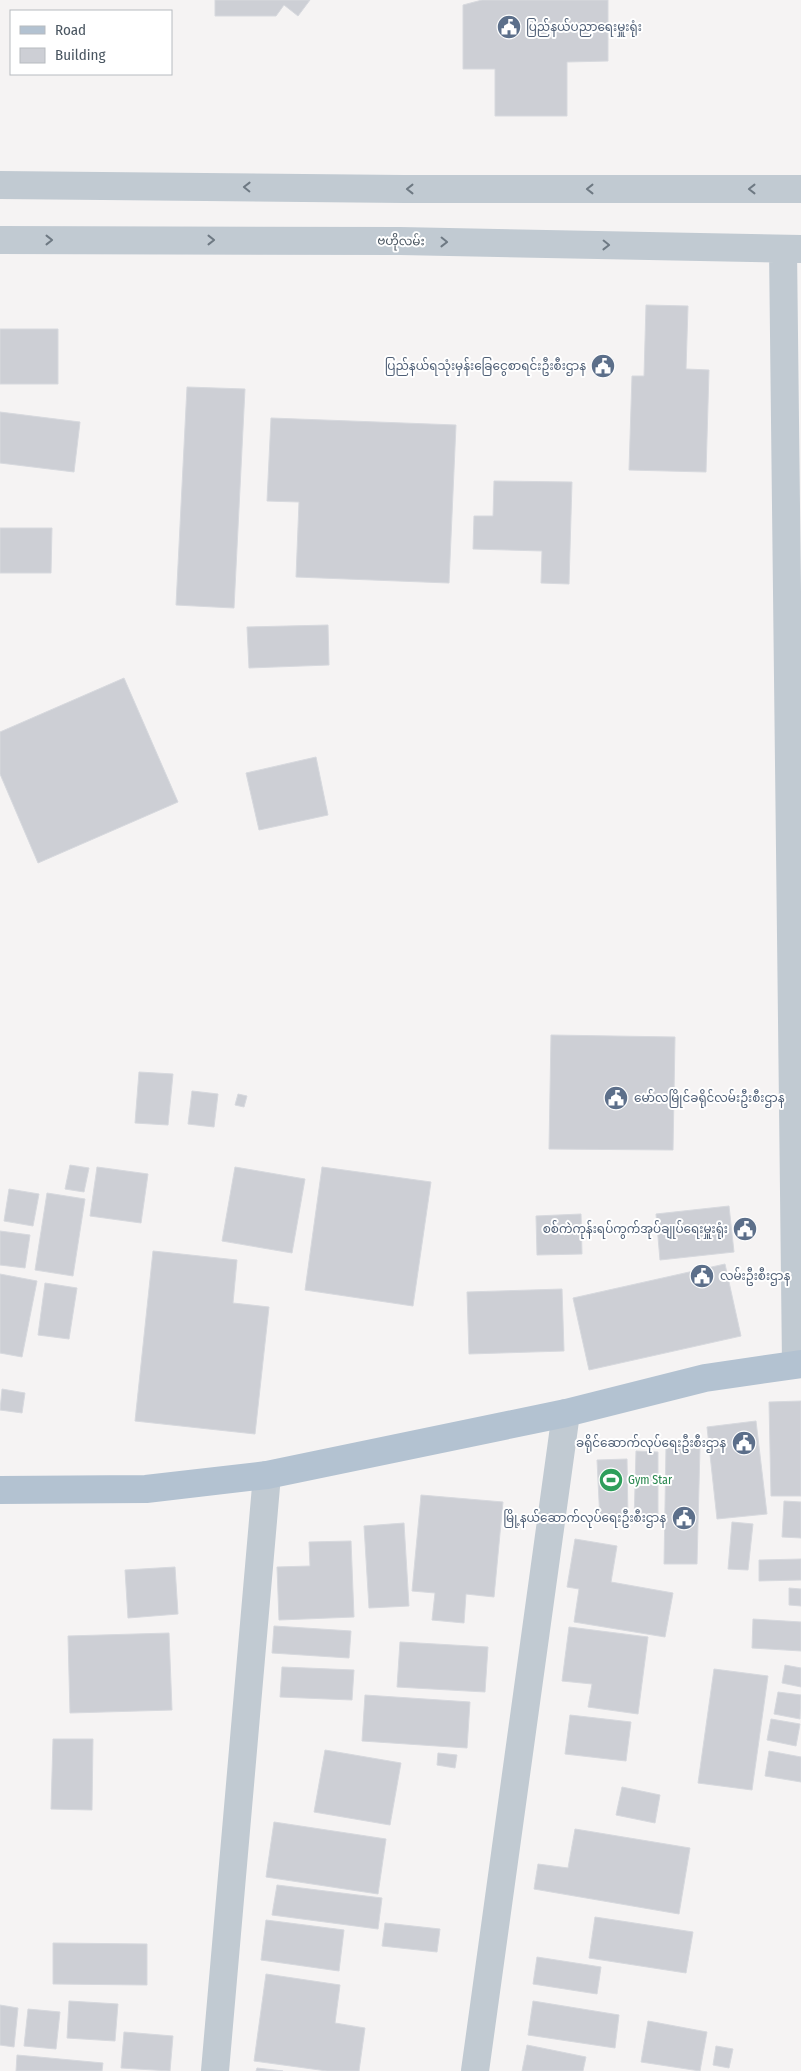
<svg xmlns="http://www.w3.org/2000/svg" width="801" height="2071" font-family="'Fira Sans Condensed','Noto Sans Myanmar',sans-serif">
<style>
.building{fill:#cdcfd5;stroke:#d7d9de}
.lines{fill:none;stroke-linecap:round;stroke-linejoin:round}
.minor{stroke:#c1cad2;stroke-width:28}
.major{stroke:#b3c2d1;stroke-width:28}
.oneway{stroke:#6e7983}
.labels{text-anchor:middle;stroke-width:4;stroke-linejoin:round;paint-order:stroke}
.service-label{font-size:12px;fill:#4e5e75;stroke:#fff;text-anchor:end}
.street-label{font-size:12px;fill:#4a5661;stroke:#fff}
.leisure-label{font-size:12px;fill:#27864d;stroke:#fff;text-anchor:start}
</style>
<rect width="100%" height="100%" fill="#f5f3f3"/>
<path class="building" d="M215 0H310L298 16 284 5 276 16H215Z
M482 0H608V61L567 62V116H495V69H463V5Z
M646 305 688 306 686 369 709 370 706 472 629 470 632 376H644Z
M0 329H58V384H0Z
M187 387 245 389 234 608 176 605Z
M0 412 80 422 74 472 0 463Z
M271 418 456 425 449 583 296 577 299 502 267 501Z
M494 481 572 482 569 584 541 583 542 551 473 549 474 516H493Z
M0 528H52L51 573H0Z
M328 625 329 665 249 668 247 627Z
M124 678 178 802 38 863 0 774V732Z
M316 757 328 815 259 830 246 773Z
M551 1035 675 1037 673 1150 549 1149Z
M139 1072 173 1074 168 1125 135 1123Z
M192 1091 218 1094 214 1127 188 1124Z
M238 1094 247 1096 244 1107 235 1105Z
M70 1165 89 1168 84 1192 65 1189Z
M97 1167 148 1174 141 1223 90 1216Z
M235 1167 305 1179 292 1253 222 1241Z
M322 1167 431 1182 413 1306 305 1290Z
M9 1189 39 1194 33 1226 4 1221Z
M47 1193 85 1199 73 1276 35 1270Z
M729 1206 734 1252 660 1260 656 1214Z
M581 1214 582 1254 537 1255 536 1216Z
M0 1231 30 1235 25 1268 0 1265Z
M153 1251 237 1260 233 1303 269 1307 255 1434 135 1421Z
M725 1264 741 1336 589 1370 573 1298Z
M0 1274 37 1281 22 1357 0 1353Z
M45 1283 77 1288 69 1339 38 1335Z
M562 1289 564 1351 469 1354 467 1292Z
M2 1389 25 1393 22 1413 0 1410Z
M801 1401V1496H771L769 1402Z
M756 1421 767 1514 717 1519 707 1427Z
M666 1446 700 1447 697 1564H664Z
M636 1451 658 1452V1523H634Z
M627 1459 628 1520 600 1521 597 1460Z
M421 1495 503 1502 494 1597 466 1594 464 1623 432 1620 435 1593 412 1591Z
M784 1501 801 1502V1538L782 1537Z
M732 1522 753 1524 748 1570 728 1569Z
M404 1523 409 1606 369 1608 364 1526Z
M575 1539 617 1546 611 1582 673 1593 665 1637 574 1622 579 1589 567 1587Z
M351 1541 354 1617 279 1620 277 1567 310 1566 309 1542Z
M801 1559V1580L759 1581V1560Z
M175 1567 178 1614 128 1618 125 1570Z
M789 1588 801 1589V1606L789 1605Z
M753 1619 801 1622V1651L752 1648Z
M274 1626 351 1631 349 1658 272 1653Z
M569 1627 648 1637 638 1714 588 1707 592 1684 562 1681Z
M169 1633 172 1710 70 1713 68 1636Z
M400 1642 488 1647 485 1692 397 1687Z
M785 1665 801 1668V1687L782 1683Z
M282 1667 354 1670 352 1700 280 1697Z
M714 1669 768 1676 752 1790 698 1783Z
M778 1692 801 1695 800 1719 774 1714Z
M365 1695 470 1702 467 1748 362 1741Z
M570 1715 631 1722 626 1761 565 1754Z
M771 1719 800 1724 796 1746 767 1740Z
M53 1739H93L92 1810 51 1809Z
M325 1750 401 1763 390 1825 314 1812Z
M769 1751 801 1757V1782L765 1776Z
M438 1753 457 1755 455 1768 437 1765Z
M622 1787 660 1795 655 1823 616 1815Z
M274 1822 386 1839 378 1894 266 1877Z
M575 1829 690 1848 679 1914 534 1889 538 1864 568 1868Z
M277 1885 382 1898 378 1929 272 1915Z
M595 1917 693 1932 686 1973 589 1958Z
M266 1920 344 1930 339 1971 261 1960Z
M385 1923 440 1929 437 1952 382 1946Z
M53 1943 147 1944V1985L53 1984Z
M537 1957 601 1967 597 1994 533 1984Z
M266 1974 340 1985 335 2023 365 2028 359 2071H327L254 2061Z
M69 2001 118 2004 115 2041 67 2038Z
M533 2001 619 2015 615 2048 528 2035Z
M0 2005 18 2008 14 2047 0 2045Z
M28 2009 60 2012 56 2049 24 2046Z
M648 2021 707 2032 700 2071 641 2062Z
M124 2032 173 2036 170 2071 121 2068Z
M527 2045 586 2057 583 2071H522Z
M716 2046 733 2049 729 2068 713 2065Z
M17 2055 103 2063 102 2071H16Z
M257 2068 283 2071H256Z"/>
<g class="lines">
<path class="minor" d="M0 185 404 189H801
M0 240 400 241 801 249
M783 249 796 1364
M215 2071 267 1475
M475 2071 566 1413"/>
<path class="major" d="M0 1490 146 1489 267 1475 566 1413 705 1378 801 1364"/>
</g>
<defs><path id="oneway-chevron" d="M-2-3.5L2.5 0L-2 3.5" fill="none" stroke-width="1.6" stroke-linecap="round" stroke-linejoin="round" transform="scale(1.25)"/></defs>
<g class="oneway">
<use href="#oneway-chevron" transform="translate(247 187) rotate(-179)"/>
<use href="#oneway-chevron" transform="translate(410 189) rotate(-180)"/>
<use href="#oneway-chevron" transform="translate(590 189) rotate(-180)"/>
<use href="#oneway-chevron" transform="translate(752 189) rotate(-180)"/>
<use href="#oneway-chevron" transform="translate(49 240)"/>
<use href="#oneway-chevron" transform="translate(211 240)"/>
<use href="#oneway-chevron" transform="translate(444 242) rotate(1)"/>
<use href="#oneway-chevron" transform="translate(606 245) rotate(1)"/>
</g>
<defs>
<g id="civic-disc" transform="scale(1.25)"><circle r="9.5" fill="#5c6f8a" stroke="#fff"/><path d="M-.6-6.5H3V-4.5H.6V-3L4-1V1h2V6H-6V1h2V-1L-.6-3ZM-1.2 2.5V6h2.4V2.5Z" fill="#fff"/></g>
<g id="stadium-disc" transform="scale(1.25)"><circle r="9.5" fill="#2e9e5b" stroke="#fff"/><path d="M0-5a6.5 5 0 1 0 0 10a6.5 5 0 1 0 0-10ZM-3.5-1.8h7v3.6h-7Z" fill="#fff"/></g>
</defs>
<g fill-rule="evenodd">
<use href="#civic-disc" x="509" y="27"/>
<use href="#civic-disc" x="603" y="366"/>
<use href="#civic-disc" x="616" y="1098"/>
<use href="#civic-disc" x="745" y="1229"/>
<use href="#civic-disc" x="702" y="1276"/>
<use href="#civic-disc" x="744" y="1443"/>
<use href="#stadium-disc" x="611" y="1480"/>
<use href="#civic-disc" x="684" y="1518"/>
</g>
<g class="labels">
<g class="service-label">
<text x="526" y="31" text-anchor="start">ပြည်နယ်ပညာရေးမှူးရုံး</text>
<text x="586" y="370">ပြည်နယ်ရသုံးမှန်းခြေငွေစာရင်းဦးစီးဌာန</text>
<text x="634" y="1102" text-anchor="start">မော်လမြိုင်ခရိုင်လမ်းဦးစီးဌာန</text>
<text x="728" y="1233">စစ်ကဲကုန်းရပ်ကွက်အုပ်ချုပ်ရေးမှူးရုံး</text>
<text x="720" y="1280" text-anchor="start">လမ်းဦးစီးဌာန</text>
<text x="726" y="1447">ခရိုင်ဆောက်လုပ်ရေးဦးစီးဌာန</text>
<text x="666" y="1522">မြို့နယ်ဆောက်လုပ်ရေးဦးစီးဌာန</text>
</g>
<g class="street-label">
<text transform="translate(401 241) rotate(1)" y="4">ဗဟိုလမ်း</text>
</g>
<g class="leisure-label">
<text x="628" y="1484">Gym Star</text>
</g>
</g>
<rect x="10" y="10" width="162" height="65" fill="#ffffff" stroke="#b7bbc0"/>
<rect x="20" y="26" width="25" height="8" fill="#b3c2d1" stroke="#b7bbc0"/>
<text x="55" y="35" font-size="15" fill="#4a5661">Road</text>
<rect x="20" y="48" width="25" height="15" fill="#cdcfd5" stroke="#b7bbc0"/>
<text x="55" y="60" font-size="15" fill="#4a5661">Building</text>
</svg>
